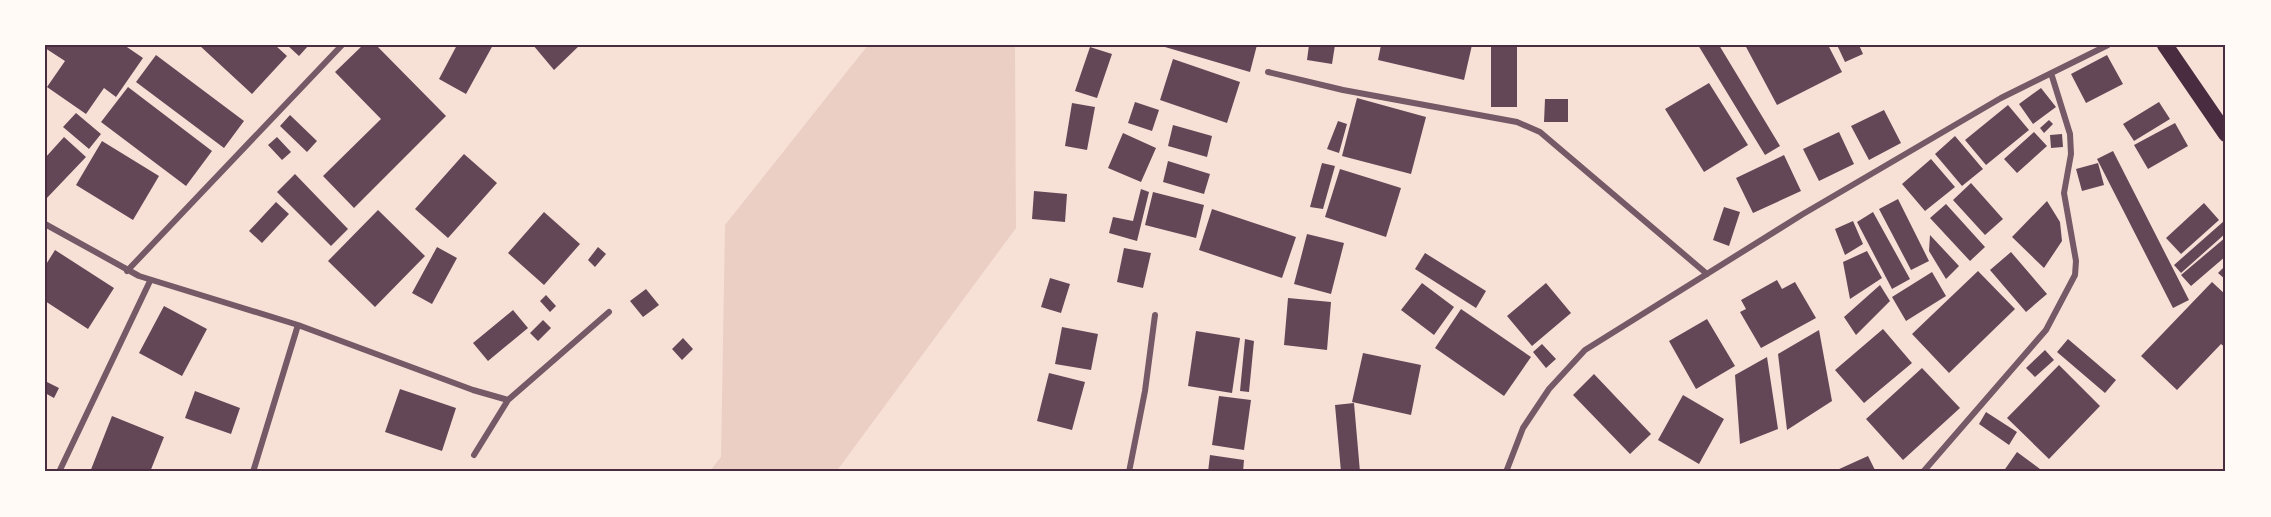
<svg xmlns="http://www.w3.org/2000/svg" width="2271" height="517" font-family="Quicksand,sans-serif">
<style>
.green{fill:#ebcfc5}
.building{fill:#644757}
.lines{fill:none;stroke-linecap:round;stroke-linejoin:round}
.minor{stroke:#755966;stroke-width:6}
.trunk{stroke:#4a2c40;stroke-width:16}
.neatline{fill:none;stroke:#4a2c40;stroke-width:2}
</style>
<rect width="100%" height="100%" fill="#f7e1d7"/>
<path class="green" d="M868 45H1015L1016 228 836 472H709L721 457 725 225Z"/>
<path class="building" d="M45 45H124L143 58 116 97 104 88 86 114 47 87 65 61 45 48Z
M199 45H275L287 56 252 94Z
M287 45H309L299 56Z
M363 45H376L446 116 354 208 323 176 381 119 335 72Z
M457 45H493L466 94 439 79Z
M533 45H580L554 70Z
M1165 45H1257L1250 72 1165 47Z
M1309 45H1335L1332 64 1307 60Z
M1381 45H1472L1464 80 1378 60Z
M1491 45H1517V107H1491Z
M1698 45H1719L1780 146 1765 155Z
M1745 45H1828L1842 72 1777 105Z
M1837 45H1859L1863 54 1845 62Z
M1090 47 1112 54 1097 98 1075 91Z
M156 55 244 121 224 148 136 82Z
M2107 55 2123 84 2086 103 2071 74Z
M1173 59 1240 82 1227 123 1160 100Z
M1709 83 1748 145 1704 172 1665 109Z
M128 87 212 151 186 186 101 122Z
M2041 88 2056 107 2033 124 2019 104Z
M1357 98 1426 117 1411 174 1342 156Z
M1545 99H1568V122H1544Z
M1135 102 1159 110 1152 131 1128 123Z
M2159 102 2170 119 2134 141 2123 124Z
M1072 103 1095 107 1087 150 1065 146Z
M2008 105 2029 130 1986 165 1965 140Z
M1884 110 1901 143 1869 160 1851 126Z
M76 113 101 134 89 149 63 127Z
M290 115 317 141 307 152 280 126Z
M2049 120 2053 124 2044 133 2040 128Z
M1338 121 1347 124 1339 153 1327 149Z
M2175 123 2188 146 2148 169 2134 145Z
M1173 125 1212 136 1207 157 1168 146Z
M1839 132 1854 164 1819 181 1803 149Z
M2034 132 2047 146 2017 173 2004 159Z
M1123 133 1156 148 1141 182 1108 168Z
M2062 134 2063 147 2051 148 2050 135Z
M1955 136 1983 169 1962 186 1935 154Z
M64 137 86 157 45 200V158Z
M277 137 291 152 282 160 268 145Z
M102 141 159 176 133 220 76 185Z
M2113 151 2189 300 2173 308 2097 159Z
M464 154 497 183 448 238 415 209Z
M1784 155 1801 191 1753 213 1736 178Z
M1931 159 1955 187 1925 211 1902 184Z
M1168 161 1210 174 1204 194 1163 182Z
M1322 163 1335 166 1323 209 1310 207Z
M2098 163 2104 185 2082 191 2076 169Z
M1340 169 1401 188 1386 237 1325 217Z
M295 174 348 229 331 246 277 192Z
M1971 183 2003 219 1985 235 1953 200Z
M1141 189 1149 192 1137 241 1109 233 1113 217 1133 221Z
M1034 191 1067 194 1065 222 1032 219Z
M1153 192 1204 205 1196 238 1145 225Z
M1898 199 1929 261 1911 270 1879 209Z
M2047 201 2060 222 2062 241 2044 268 2012 237Z
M276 202 289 214 262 243 249 231Z
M2204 203 2219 220 2181 254 2166 238Z
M1946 204 1985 247 1970 261 1930 218Z
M1724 207 1740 212 1729 246 1713 240Z
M1212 209 1296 237 1282 278 1199 250Z
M378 210 425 256 375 307 328 261Z
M544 212 580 244 544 285 508 253Z
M1873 212 1910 279 1892 289 1857 222Z
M1853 221 1863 244 1845 255 1835 229Z
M2224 221 2226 233 2181 273 2174 265Z
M1307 234 1344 243 1331 294 1294 284Z
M1930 235 1959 266 1946 279 1929 251Z
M2226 237V256L2191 286 2181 275Z
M437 247 457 258 432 304 412 293Z
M598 247 606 254 595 267 588 260Z
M1124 248 1151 253 1143 288 1117 282Z
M55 250 114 288 88 329 45 301V266Z
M1867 251 1882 278 1850 299 1843 262Z
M2011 252 2047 294 2026 312 1990 270Z
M1425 253 1486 291 1476 308 1415 269Z
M2226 265V280L2218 273Z
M1978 271 2015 309 1949 373 1912 334Z
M1932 272 1946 296 1906 321 1892 297Z
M1050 278 1070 284 1061 313 1041 307Z
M1777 280 1782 289 1795 282 1816 318 1761 348 1740 312 1746 309 1741 300Z
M2212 282 2226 295V348L2221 344 2177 390 2141 356Z
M1422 283 1454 307 1434 335 1401 310Z
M1546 283 1571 313 1532 346 1507 316Z
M1880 285 1890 301 1856 335 1844 317Z
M646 289 659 305 643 317 630 301Z
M546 295 556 306 550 312 540 301Z
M1288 298 1331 302 1327 350 1284 345Z
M164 306 207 329 182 376 139 353Z
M1461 309 1531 357 1504 396 1435 348Z
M513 310 528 328 488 361 473 343Z
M1707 319 1735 366 1696 389 1669 341Z
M543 320 551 328 538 341 530 333Z
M1062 327 1098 334 1091 370 1055 364Z
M1883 329 1912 363 1864 403 1835 370Z
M1819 330 1832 401 1787 430 1778 354Z
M1196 331 1240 338 1232 393 1188 386Z
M683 338 693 349 682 360 672 349Z
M1245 339 1254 341 1249 392 1240 391Z
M2068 339 2116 380 2105 393 2057 352Z
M1542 344 1556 359 1546 368 1533 352Z
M2045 350 2054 360 2035 377 2026 368Z
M1363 353 1421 365 1411 415 1352 402Z
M1767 357 1778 429 1740 444 1735 375Z
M2059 365 2100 406 2049 459 2007 418Z
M1922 368 1960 408 1903 460 1866 419Z
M1049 373 1085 382 1072 430 1037 421Z
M1594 374 1651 434 1630 454 1573 395Z
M45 381 59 388 54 398 45 393Z
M400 389 456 408 442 451 385 432Z
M195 391 240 408 231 434 185 418Z
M1683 395 1724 419 1699 464 1658 440Z
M1219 396 1251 400 1244 450 1212 445Z
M1354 403 1360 472H1341L1335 405Z
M1986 412 2017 432 2009 445 1979 424Z
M112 416 164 437 150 472H90Z
M2017 452 2044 472H2003Z
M1210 455 1244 460 1243 472H1208Z
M1868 456 1876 472H1838L1837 470Z"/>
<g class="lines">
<path class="minor" d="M1268 72 1343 90 1517 122 1540 132 1707 274
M45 224 139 276 298 325 473 390 508 400
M127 271 342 45
M474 455 508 400 609 312
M59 472 150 281
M253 472 298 325
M1129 472 1145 391 1155 315
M1506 472 1523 428 1549 389 1585 350 1803 214 2001 98 2108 45
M1923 472 2046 330 2075 275 2076 261 2064 193 2071 154 2070 134 2051 73"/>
<path class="trunk" d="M2165 45 2226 134"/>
</g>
<rect width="2271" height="517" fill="none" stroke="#fffaf5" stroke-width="93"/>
<rect x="46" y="46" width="2178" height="424" class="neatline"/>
</svg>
